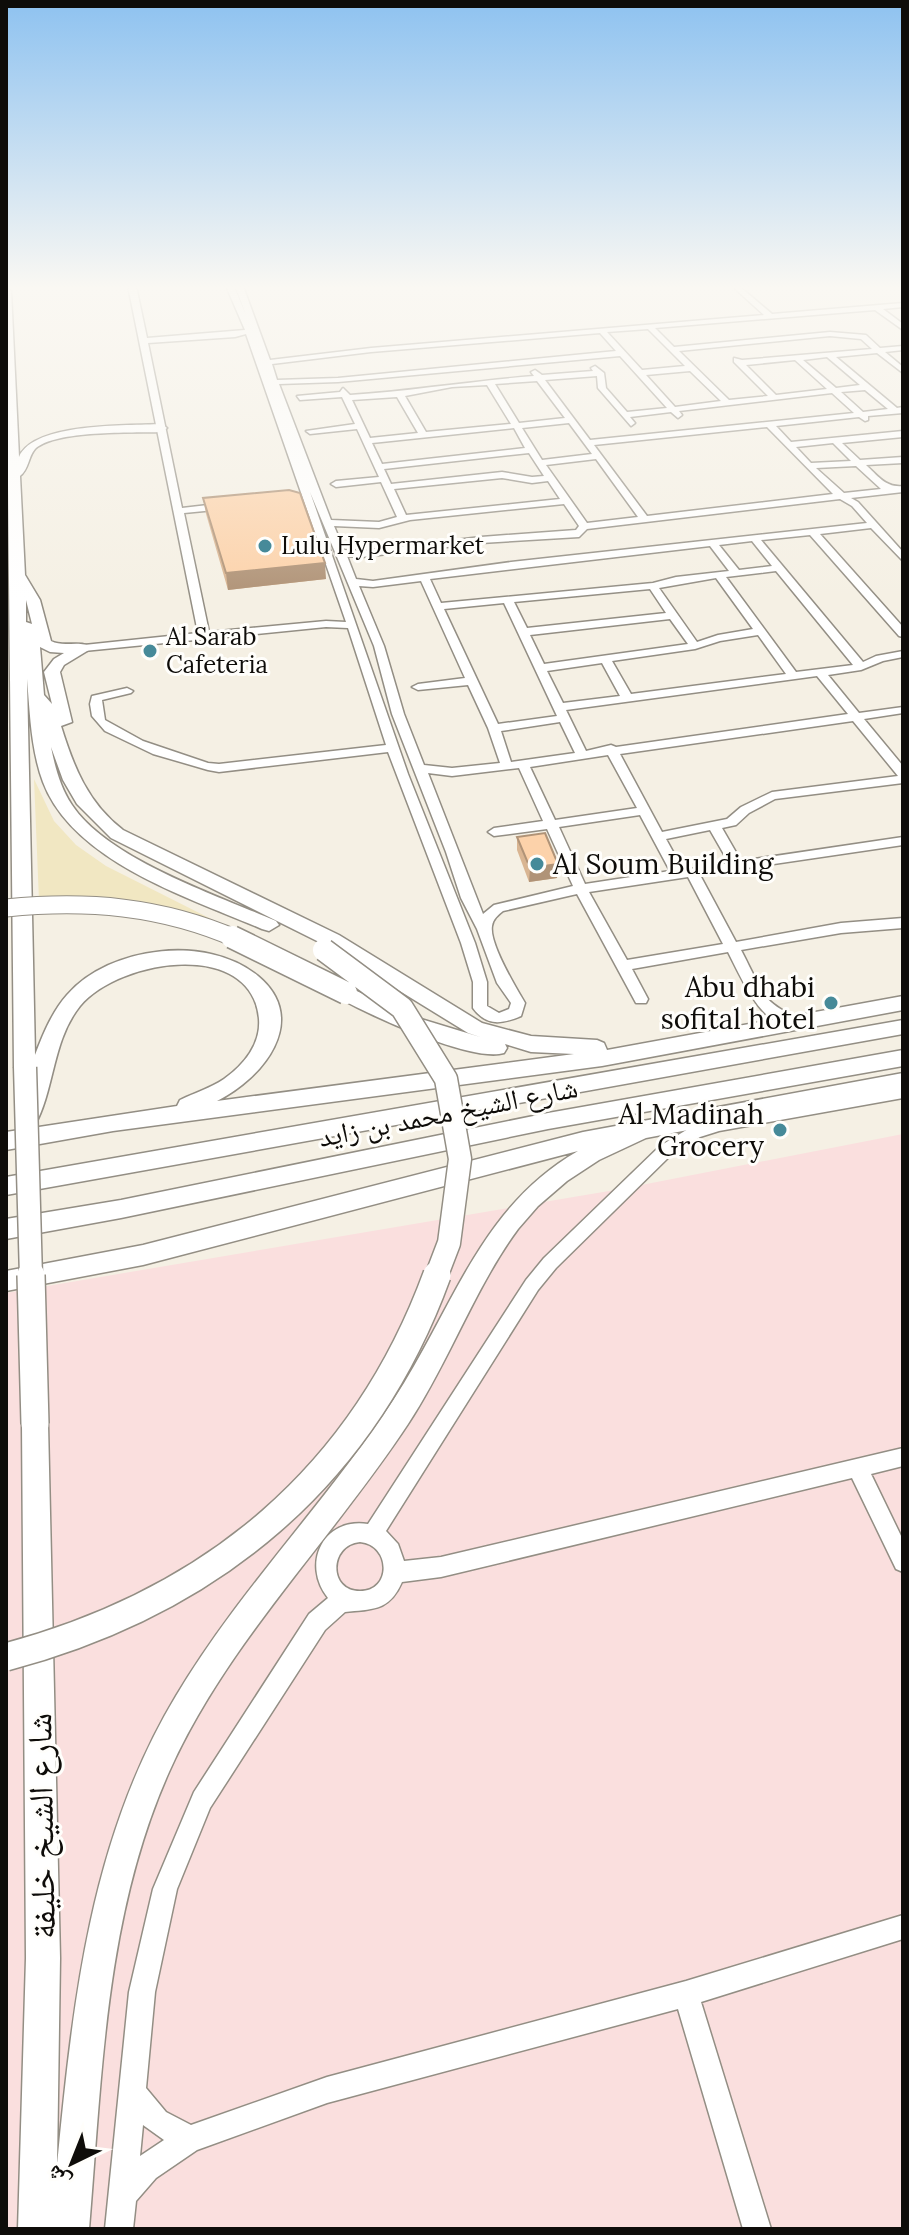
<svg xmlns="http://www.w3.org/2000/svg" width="909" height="2235" font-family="Lora,'Noto Naskh Arabic',serif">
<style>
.industrial{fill:#fadfde}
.sand{fill:#f1e7c2}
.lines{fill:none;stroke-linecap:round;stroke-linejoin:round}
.minor-casing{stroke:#938e84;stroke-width:3}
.highway-casing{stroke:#938e84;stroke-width:3}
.minor{fill:#fff;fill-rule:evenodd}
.highway{fill:#fff;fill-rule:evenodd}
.highway-bridge-far2-casing{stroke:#938e84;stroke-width:19;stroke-linecap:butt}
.highway-bridge-far1-casing{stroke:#938e84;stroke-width:25;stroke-linecap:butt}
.highway-bridge-casing{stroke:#938e84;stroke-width:30;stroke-linecap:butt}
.highway-bridge-far2{stroke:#fff;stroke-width:17}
.highway-bridge-far1{stroke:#fff;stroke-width:22}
.highway-bridge{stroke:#fff;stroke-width:27}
.wall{fill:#d9b592}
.shaded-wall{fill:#b09377}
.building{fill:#fcd2aa;stroke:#b09377;stroke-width:2}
.poi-dot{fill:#468a99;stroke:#fffefb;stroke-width:3}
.labels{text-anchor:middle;stroke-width:6;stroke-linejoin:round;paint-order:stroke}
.far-poi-label{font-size:24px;fill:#0e0c09;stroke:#fffefb;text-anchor:start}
.poi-label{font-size:28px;fill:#0e0c09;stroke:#fffefb;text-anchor:end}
.street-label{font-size:28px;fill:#0e0c09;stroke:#fffefb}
.near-street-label{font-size:34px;fill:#0e0c09;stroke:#fffefb}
</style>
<rect width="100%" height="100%" fill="#f5f0e4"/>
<path class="industrial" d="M903 1134V2229H6V1293L621 1189Z"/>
<path class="sand" d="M34 779 54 821 76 845 106 866 233 930 39 901Z"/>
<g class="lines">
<g class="minor-casing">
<path id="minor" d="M128 286H136L147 338 245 330 226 286H234L246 315 235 286H243L270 360 371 348 764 315 732 286H739L772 314 903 303V307L883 309 903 324V330L875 310 655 328 674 347 830 332 866 335 880 348 903 346V350L885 352 903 367V373L877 353 836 357 897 408 903 407V413L868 416V420L865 421 859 417 776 426 791 442 903 431V437L842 443 860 460 903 457V463L866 465C878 476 886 488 903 486V492L851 498 858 502 903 552V561L871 528 820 534 903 627V637L899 636 810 535 761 540 863 662 876 656 903 651V657L883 661 861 670 828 675 859 713 903 707V713L864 719 903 766V783L775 799 749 813 736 825 722 828 741 861 903 837V845L700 875 736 942 841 923 903 918V928L841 933 741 950C749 965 757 984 767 998 776 1009 791 1013 799 1022L797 1026C763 1032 741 977 728 952L632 969 648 999 646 1003H636L577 894 503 911C498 915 493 919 492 926 489 943 516 988 525 1003L521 1016C502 1024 487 1027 473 1008V982L461 943 388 752 219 772 208 770 153 754 105 731 92 716 90 704 92 696 127 688 133 691 131 693 102 700 105 720 143 741 208 763 219 764 386 745 348 628 326 627 84 651 79 648 84 645 198 633ZM648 329 685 366 642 370 607 332ZM600 333 616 351 338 378 277 380 272 364 371 352ZM246 334 346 622 326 621 209 632 184 513 225 509 230 506 225 503 182 508 148 343 235 337ZM830 336 861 339 872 349 742 360 734 358V362L768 396 729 400 679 351ZM620 356 667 408 627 412 606 388 604 373 595 366 591 368 593 371 542 375 535 370 531 372 534 376C472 381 411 391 350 395L343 388 340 392 297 396 300 400 342 397 355 424 306 431 310 434 357 429 379 477 336 481 331 484 336 487 381 482 397 517 379 522 331 520 279 384 338 382ZM827 357 860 385 836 388 803 360ZM795 360 827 389 776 395 746 365ZM690 371 721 401 675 407 646 375ZM597 376 598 388 631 426 635 423 630 417 671 412 678 418 682 415 679 411 832 393 854 413 590 440 545 380ZM537 381 565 418 519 423 495 384ZM487 385 511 424 426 432 405 396 452 387ZM865 390 888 409 863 412 841 392ZM397 397 418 433 370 438 352 400ZM569 423 592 454 542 460 522 428ZM767 427 833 494 647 516 594 445ZM514 428 525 448 382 464 372 443ZM833 443 851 461 811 463 796 447ZM529 453 544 476 532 477 502 472 391 484 384 469ZM596 459 638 517 587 523 546 465ZM856 466 881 489 844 493 816 468ZM502 478 532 483 548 481 560 499 406 515 394 489ZM310 492 374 646 392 714 446 852 461 898 477 929 497 983 511 1003 509 1009 499 1013 487 1006V982L475 943 408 774ZM840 499 852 506 867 523 511 562 373 581 356 579 347 556 362 557 481 543 579 537 587 529ZM564 504 579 526 576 530 481 537 362 551 344 550 334 526 379 528 410 520ZM752 541 772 566 739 570 719 545ZM710 546 729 571 676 577 653 583 441 603 430 579ZM776 571 853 665 796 672 726 577ZM716 578 753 629 718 635 697 642 659 588ZM421 581 465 678 418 684 412 687 418 690 468 685 488 728 500 763 452 768 424 765 404 714 384 646 359 586 373 587ZM650 589 666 613 527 628 514 602ZM504 603 557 716 498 724 444 609ZM670 619 688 644 544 664 530 635ZM758 635 786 674 631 694 612 661 695 649 720 641ZM602 663 620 696 563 703 547 671ZM817 676 848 714 616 747 611 745 586 751 566 710ZM853 721 898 776 772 792 741 807 727 819 662 832 620 754ZM560 722 575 753 511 762 501 731ZM608 755 637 808 555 820 530 767ZM519 768 543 821 494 828 488 832 494 836 547 829 573 886 494 905 483 914 428 773 452 776ZM640 815 670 871 585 884 559 827ZM710 830 729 863 683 870 666 839ZM688 877 723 944 627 960 589 892Z
M903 1086V1098L719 1131 700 1137 672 1154 556 1268 538 1290 386 1531 398 1544 404 1561 441 1557 903 1448V1466L871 1474 903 1540V1572L896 1569 852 1478 441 1577 402 1582C389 1612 371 1609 345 1612L325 1630 210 1808 177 1889 155 1992 146 2088 166 2112 191 2125 327 2077 686 1981 903 1915V1939L701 2002 771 2229H743L678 2009 327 2103 197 2150 156 2178 136 2201 133 2229H105L129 1992 153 1889 194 1792 309 1614 328 1598C301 1564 323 1517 368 1524L526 1280 544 1258 660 1146 688 1129 719 1119ZM360 1542C391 1545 392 1591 360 1591 328 1591 329 1545 360 1542ZM143 2125 164 2140 140 2156Z"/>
</g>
<g class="highway-casing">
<path id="highway" d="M6 288 11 291 19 457C34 422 127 426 161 424L167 428 161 432C133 433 55 430 35 449 28 457 29 469 20 476L25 575 40 600 51 641C64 648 81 639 92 648L64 665 60 672 72 722 61 726C74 768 88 803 123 830L339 935 482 1023 531 1036 597 1040 604 1043 607 1050 903 996V1010L602 1066 113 1131 6 1150V1132L177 1106 180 1100C194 1093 211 1088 224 1079 244 1065 261 1044 259 1019 252 938 119 959 80 1006 52 1041 55 1088 35 1125L27 1127 19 1125 16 1119 29 1073 17 1072 14 1067ZM26 599V600L32 624 26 622ZM40 647 50 652 64 653 54 659 44 672 52 704 44 695ZM27 679C30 713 31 750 43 782 73 862 190 898 262 929L269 931 279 925 276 921C216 895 108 859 72 805 60 787 55 767 51 747L63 780 77 804 111 838 325 945 468 1033 480 1037 408 1015 346 986 336 993 339 998C370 1015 472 1063 504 1053L507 1048 505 1044 531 1052 574 1054 217 1101C262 1079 311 1020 258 976 208 934 109 946 67 995 52 1012 43 1034 35 1055Z
M903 1020V1034L6 1195V1177Z
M903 1050V1066L548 1129 121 1218 6 1239V1219L121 1200 548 1113Z
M903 1073V1089L646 1138 599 1160 567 1181 538 1206 518 1229C474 1289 449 1362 408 1424 331 1541 226 1644 169 1772 105 1915 102 2076 89 2229H18L26 1958 22 1424 26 1415 35 1412 44 1415 48 1424 60 1958 57 2165C73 2002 90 1839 176 1696 239 1590 327 1502 394 1399 453 1309 480 1207 578 1151L143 1265 6 1291V1271L143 1245 583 1132Z"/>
</g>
<use href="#minor" class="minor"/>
<use href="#highway" class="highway"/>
<g class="highway-bridge-far2-casing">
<path id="highway-bridge-far2" d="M6 908C87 900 161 906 237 939"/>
</g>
<g class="highway-bridge-far1-casing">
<path id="highway-bridge-far1" d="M232 937 346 993
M324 950 402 1008 446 1079 460 1159 449 1243 436 1277
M25 1067 31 1277"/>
</g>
<g class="highway-bridge-casing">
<path id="highway-bridge" d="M31 1275 35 1424
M6 1657C212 1602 363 1477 437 1275"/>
</g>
<use href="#highway-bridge-far2" class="highway-bridge-far2"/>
<use href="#highway-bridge-far1" class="highway-bridge-far1"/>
<use href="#highway-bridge" class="highway-bridge"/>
</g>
<path class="wall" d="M203 498 326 579 228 590 206 514Z
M517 837 558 864 557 878 529 882 517 850Z"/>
<path class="shaded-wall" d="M325 563 326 579 228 590 226 573Z
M558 864 557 878 529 882 530 868Z"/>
<path class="building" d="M289 490 300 493 325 563 226 573 203 498Z
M545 833 558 864 530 868 517 837Z"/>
<linearGradient id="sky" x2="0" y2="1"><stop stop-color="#8ec2f0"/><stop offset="0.48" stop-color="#faf8f3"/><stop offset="1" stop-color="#faf8f3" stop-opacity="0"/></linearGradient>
<rect width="909" height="599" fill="url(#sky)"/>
<g class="poi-dot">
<circle cx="265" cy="546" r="8"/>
<circle cx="150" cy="651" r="8"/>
<circle cx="537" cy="864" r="8"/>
<circle cx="831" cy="1003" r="8"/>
<circle cx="780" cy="1130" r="8"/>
</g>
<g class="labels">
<g class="far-poi-label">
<text x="281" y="554">Lulu Hypermarket</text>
<text x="166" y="645">Al Sarab<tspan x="166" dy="28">Cafeteria</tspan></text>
</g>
<g class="poi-label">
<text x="553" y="874" text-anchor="start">Al Soum Building</text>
<text x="815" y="997">Abu dhabi<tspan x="815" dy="32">sofital hotel</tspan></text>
<text x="764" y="1124">Al Madinah<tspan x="764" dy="32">Grocery</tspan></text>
</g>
<g class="street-label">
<text transform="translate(448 1112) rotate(-11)" y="10">شارع الشيخ محمد بن زايد</text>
</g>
<g class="near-street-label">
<text transform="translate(41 1826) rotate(-91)" y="12">شارع الشيخ خليفة</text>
</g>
</g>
<rect width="909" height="2235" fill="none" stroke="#0e0c09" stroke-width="16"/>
<g transform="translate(72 2163) rotate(223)" stroke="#fffefb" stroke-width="6" paint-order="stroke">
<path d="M0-6L14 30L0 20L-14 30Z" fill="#0e0c09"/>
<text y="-12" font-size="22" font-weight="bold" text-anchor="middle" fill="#0e0c09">ش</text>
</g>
</svg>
